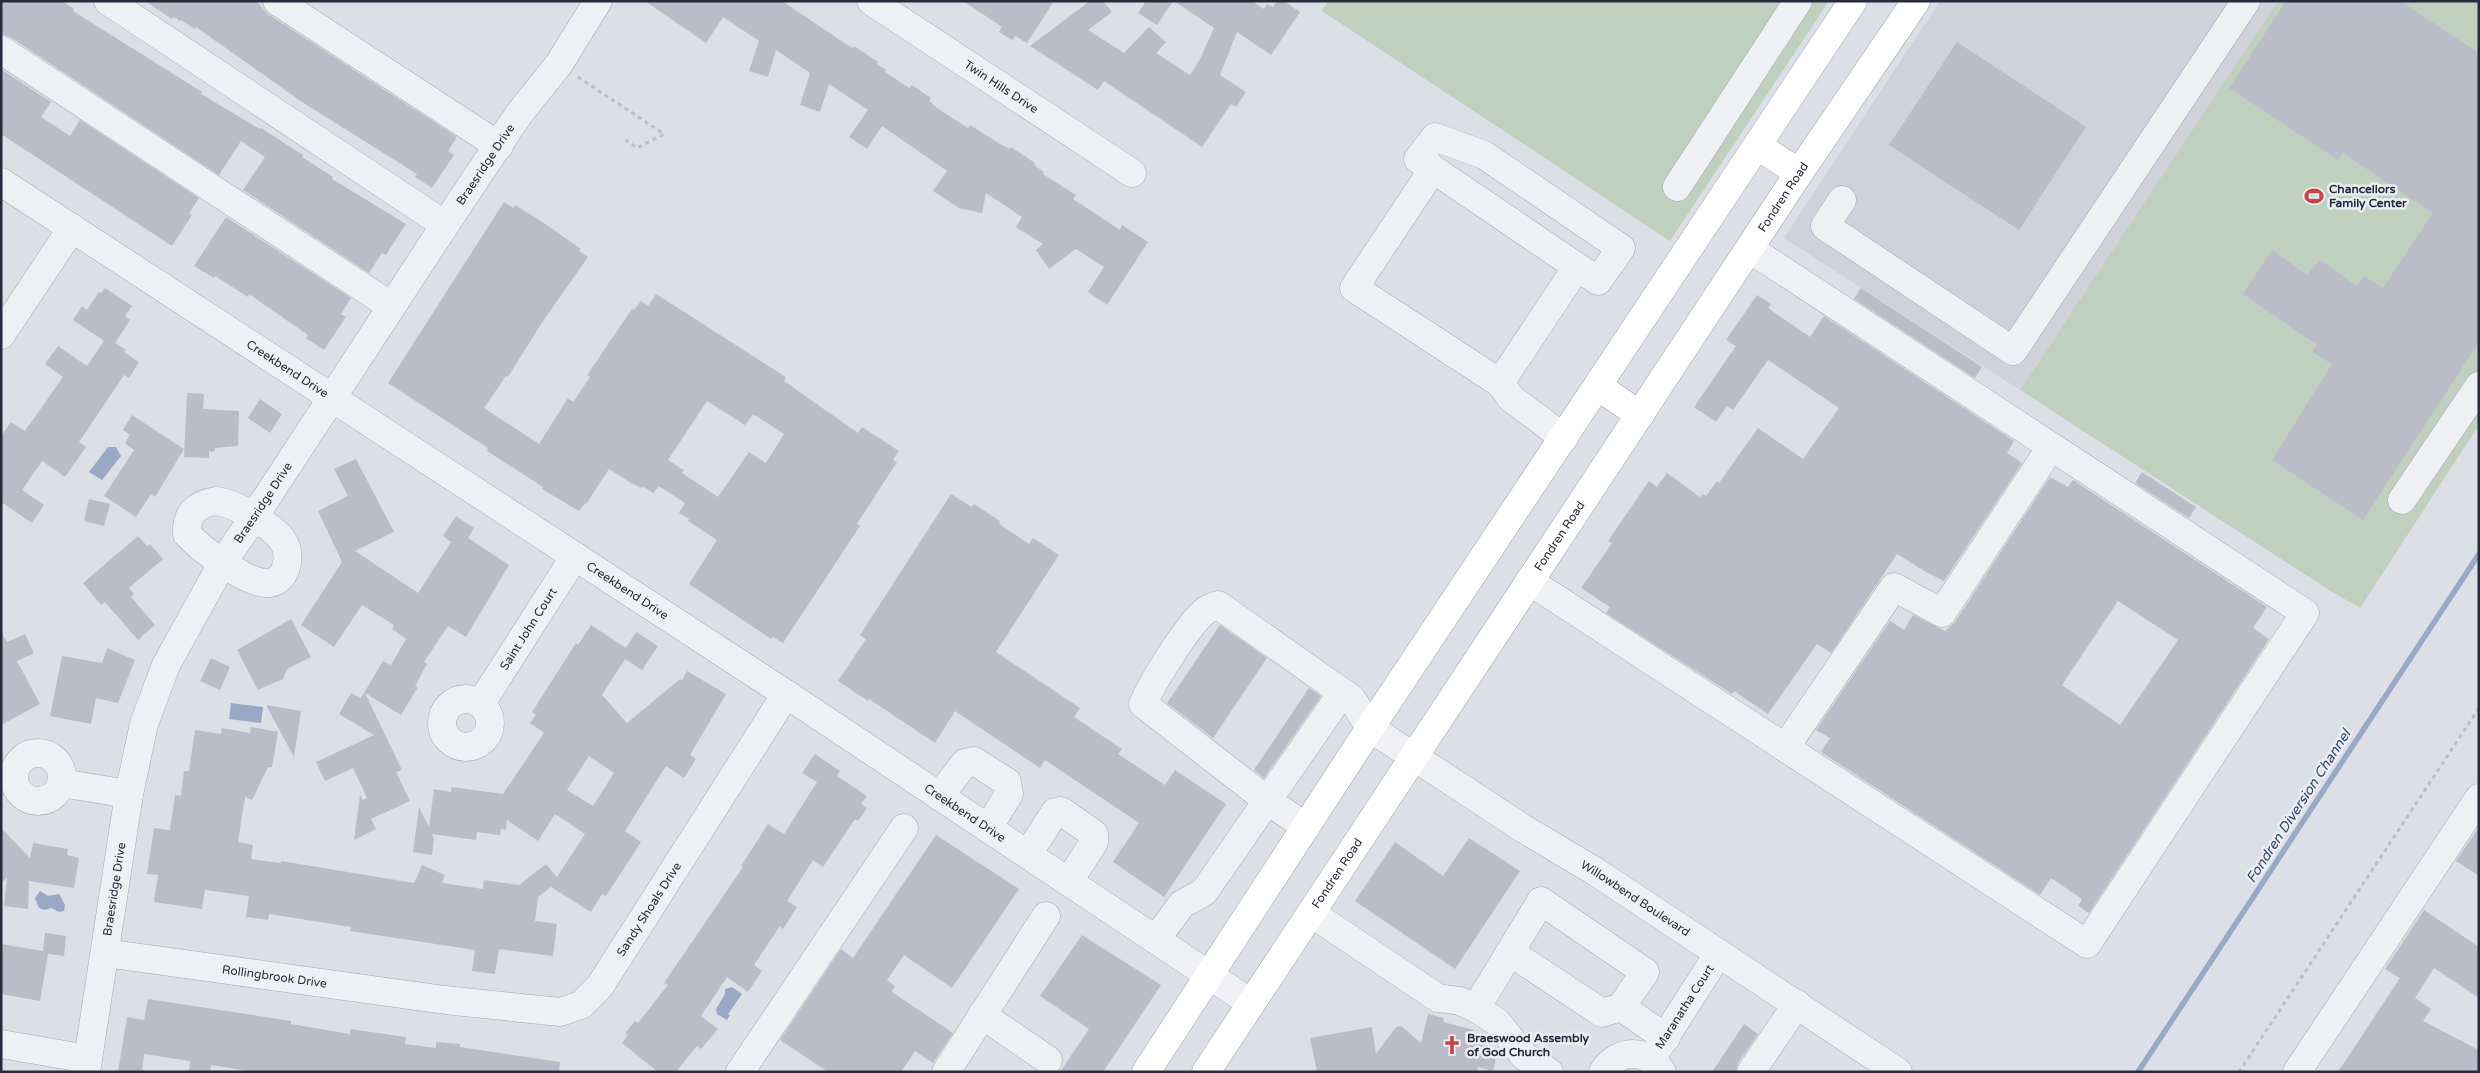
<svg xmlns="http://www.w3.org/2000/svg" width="2480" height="1073" font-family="'Varela Round',sans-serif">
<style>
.built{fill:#cfd1db}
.green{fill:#c0d0be}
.water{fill:#98a8c5}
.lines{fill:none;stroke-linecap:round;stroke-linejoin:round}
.stream{stroke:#98a8c5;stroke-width:5.5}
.building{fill:#babdc8;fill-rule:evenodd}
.minor-casing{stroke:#a6a9b3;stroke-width:29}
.major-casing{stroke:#9ca2b1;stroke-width:29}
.path{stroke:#bbbdc4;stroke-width:3;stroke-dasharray:4 4;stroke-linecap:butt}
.minor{stroke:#eff0f4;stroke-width:28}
.major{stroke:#fff;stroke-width:28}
.labels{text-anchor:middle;stroke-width:5;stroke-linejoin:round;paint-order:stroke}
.street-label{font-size:12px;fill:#272b3c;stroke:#ebeef4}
.poi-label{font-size:12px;font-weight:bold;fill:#272b3c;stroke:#ebeef4;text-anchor:start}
.water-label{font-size:14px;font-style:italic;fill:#32456e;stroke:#ebeef4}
</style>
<rect width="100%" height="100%" fill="#dcdfe6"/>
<path class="built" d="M1940 1H2278L2020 390 1784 238Z"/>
<path class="green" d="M1328 1H1829L1670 241 1322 11Z
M2278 1H2479V425L2360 608 2329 590 2020 390Z"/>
<path class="water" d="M108 447H116L121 456 102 480 89 472Z
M231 703 263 707 261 723 229 719Z
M40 891 48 896 59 894 65 905 64 911 59 912 51 908 44 910 39 908 35 898Z
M732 987 742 994 728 1014 730 1015 727 1020 717 1014 716 1009 725 994V989Z"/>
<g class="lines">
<path class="stream" d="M2138 1072 2479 554"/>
</g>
<path class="building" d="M1 1H62L74 9 73 11 202 92 201 94 260 129 261 128 303 155 302 157 333 177 332 179 406 224 386 255 382 253 369 273 243 190 265 157 241 141 219 175 10 37 1 34Z
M145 1H256L268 14 457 137 448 151 454 155 432 188 415 177 417 174 302 102 196 27 195 29 181 20 180 21 174 17 172 19Z
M645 1H782L843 42 853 48 854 46 878 62 877 64 886 70 885 72 909 88 912 85 931 98 929 101 937 108 968 128 970 125 1000 144 1010 149 1011 147 1035 163 1034 165 1044 172 1043 174 1076 195 1073 199 1090 210 1120 230 1122 225 1148 242 1107 305 1088 292 1104 267 1076 249 1049 269 1036 250 1043 244 1016 227 1022 217 986 193 982 213 959 208 933 191 947 171 882 126 867 149 849 137 868 110 829 84 820 112 800 105 810 73 776 50 768 77 749 71 759 41 723 17 706 43Z
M963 1H1054L1027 43 1015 36 1012 40 999 32 1002 27Z
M1090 1H1103L1112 12 1088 30 1124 53 1149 27 1166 42 1156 53 1190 75 1200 59 1214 28 1174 1H1252L1264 9 1267 4 1273 7 1277 1H1284L1300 12 1271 55 1237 32 1220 75 1246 92 1236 107 1231 104 1202 147 1104 81 1098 90 1030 46Z
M1146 1H1173L1157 25 1138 13Z
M2286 1H2400L2479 53V342L2363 520 2272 460 2332 364 2312 352 2317 345 2243 294 2272 250 2307 275 2320 260 2357 286 2364 276 2383 288 2433 213 2343 153 2338 160 2229 88Z
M1957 42 2086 127 2019 230 1889 145Z
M1 69 51 102 41 117 70 136 80 120 199 198 189 213 192 215 172 246 1 134Z
M504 202 513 208 515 205 541 221 581 249 579 251 588 257 541 324 508 377 506 376 484 408 539 444 568 398 573 402 590 377 587 375 632 309 634 310 641 301 648 306 656 294 786 377 784 381 858 433 862 427 899 451 893 460 897 462 857 524 860 526 783 643 773 637 771 639 689 584 717 540 688 521 689 519 679 513 685 503 659 486 653 493 643 486 642 488 631 483 609 469 586 504 585 503 579 511 542 489 543 487 487 451 488 448 388 383ZM707 401 745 425 753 414 784 434 766 463 749 452 718 497 682 473 684 470 668 460Z
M226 217 351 298 341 314 346 317 324 350 306 338 308 335 249 294 248 297 215 276 214 278 194 266Z
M105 288 132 306 125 316 130 320 115 343 126 350 124 352 139 362 129 378 124 375 79 442 86 447 65 477 42 461 22 490 44 505 32 523 1 502V436L11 422 25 431 63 377 45 364 58 346 87 366 104 341 73 320 82 306 87 310 99 292 101 293Z
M1861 288 1982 367 1975 378 1854 299Z
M1757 295 1771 304 1768 308 1810 337 1824 316 2014 441 2007 453 2022 463 1944 581 1926 572 1897 554 1831 653 1817 644 1768 714 1734 691 1732 694 1606 613 1610 607 1581 588 1612 543 1608 541 1649 481 1657 487 1667 473 1700 497 1703 494 1706 496 1717 481 1719 483 1758 428 1803 459 1839 408 1768 360 1733 410 1727 406 1716 422 1694 407 1736 346 1726 340Z
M187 393 204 394 203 409 239 411 238 446 215 448 214 452 209 451V458L184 457Z
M260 399 282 414 270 433 248 418Z
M132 415 184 449 155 497 151 494 136 517 104 496 134 450 125 443 130 435 123 430Z
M356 459 394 532 355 551 418 593 451 542 443 536 456 516 474 528 468 538 509 565 466 637 448 626 424 662 427 664 415 686 418 687 401 715 365 693 402 770 396 772 410 801 371 819 376 829 354 840 360 795 363 800 367 798 353 768 325 781 316 762 374 735 339 714 351 693 361 698 383 661 391 665 406 639 392 629 394 625 362 605 334 647 301 625 342 562 318 511 348 496 334 469Z
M2142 472 2196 507 2189 518 2135 483Z
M2050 477 2068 487 2073 480 2267 607 2253 628 2269 639 2089 913 2078 906 2082 899 2051 878 2040 895 1821 752 1830 738 1816 730 1890 621 1904 630 1913 615 1945 631 1955 622ZM2118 601 2178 640 2120 725 2062 685Z
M951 494 972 507 974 504 1000 521 999 524 1029 544 1033 538 1059 555 996 652 1080 708 1074 717 1122 749 1118 754 1165 785 1175 770 1226 804 1164 897 1113 862 1139 823 1045 760 1040 768 955 711 935 743 869 699 868 701 838 681 866 639 860 635Z
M89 499 110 504 104 526 84 521Z
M138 536 147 546 150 544 163 559 129 588 134 594 131 597 155 625 138 640 105 602 101 605 83 583Z
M291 619 311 657 287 669 283 679 258 690 237 650Z
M591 625 626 648 636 632 658 646 642 670 625 659 602 695 627 723 680 679 682 680 687 671 726 694 690 755 696 759 684 778 666 766 642 804 625 831 641 842 606 896 602 894 591 912 551 887 538 897 535 921 557 924 553 956 499 949 495 974 472 971 475 950 350 931 351 927 269 914 268 920 246 917 249 896 205 890 202 909 154 902 158 875 147 874 154 828 170 830 175 795 181 796 184 771H189L195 730 221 734 222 728 250 733 251 727 278 732 272 767H268L252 800 245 797 238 842 253 845 251 859 281 863V861L414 883 422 865 445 875 442 883 483 889 484 880 519 885 546 864 557 877 585 834 555 814 538 841 507 820 506 830 501 829 500 835 477 832 476 840 432 834 434 839 432 855 413 852 419 807 429 827 434 789 451 792 452 787 503 794 544 733 530 723 536 715 532 712 576 643 578 645ZM589 756 614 773 593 806 567 790Z
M1220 625 1267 658 1213 738 1167 703Z
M1 632 7 642 25 634 34 653 17 661 40 704 1 725Z
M107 648 135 660 118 703 96 698 91 724 50 716 62 656 102 663Z
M211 658 230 667 220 690 200 681Z
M1309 688 1321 696 1264 778 1254 770Z
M266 705 301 711 294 757Z
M815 754 840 771 837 776 867 796 861 804 867 808 858 821 855 819 823 867 813 860 787 901 797 907 783 929 780 926 754 965 762 971 748 992 727 977 701 1016 718 1029 701 1049 697 1046 676 1072H658L622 1043 628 1035 625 1033 635 1021 638 1023 668 985 664 983 743 867 741 866 768 824 784 834 817 782 802 773Z
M2479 827V876L2456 861Z
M1 828 30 858 33 843 68 849 67 855 79 858 74 888 29 881 28 909 4 906 7 878 1 883Z
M936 835 1019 889 952 988 904 955 887 980 895 986 892 992 953 1033 933 1063 915 1051 901 1072H828L780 1040 841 949 853 958Z
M1469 838 1520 871 1455 969 1355 901 1395 842 1443 876Z
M2424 910 2479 947V998L2434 968 2415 998 2431 1009 2423 1021 2479 1050V1072H2338L2400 978 2385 969Z
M45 933 66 936 64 956 48 954 40 1001 1 994V944L43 951Z
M1082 935 1161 985 1103 1072H1060L1089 1029 1040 996Z
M148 999 291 1021V1024L350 1034V1029L406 1037 405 1044 436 1048V1042L460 1044V1047L560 1062 559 1072H256L211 1065 210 1072H189L190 1061 144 1054 142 1072H118L127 1017 144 1020Z
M1428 1014 1444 1018 1443 1022 1474 1030 1471 1042 1498 1049 1493 1071 1478 1067 1476 1072H1317L1310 1038 1372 1027 1376 1054 1396 1027 1401 1026 1421 1043Z
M1744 1024 1758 1034 1738 1063 1736 1072H1712Z"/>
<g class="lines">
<g class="minor-casing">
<g id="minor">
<path d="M108 1 445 225"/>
<path d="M277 1 499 146"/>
<path id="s1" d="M871 1 1132 173"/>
<path d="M1 50 391 306"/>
<path d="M1435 137 1484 155 1621 248 1598 281 1418 159Z"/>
<path d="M1433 169 1354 288 1500 383 1511 398 1564 438"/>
<path id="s2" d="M1 182 786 694 1251 1003"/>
<path d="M1677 187 1798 1"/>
<path d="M1842 200 1825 226 2013 351 2246 1"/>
<path d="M1 335 72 228"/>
<path d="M1500 383 1577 267"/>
<path d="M2402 500 2479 386"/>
<path d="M216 501C231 503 244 510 257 519 266 525 277 532 283 541 293 556 286 586 264 583 242 580 202 550 187 534 186 514 196 504 216 501Z"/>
<path d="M1529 581 2087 944 2305 613 1750 249"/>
<circle cx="466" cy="723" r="24"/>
<path id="s3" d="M481 703 575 556"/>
<path d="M1785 748 1894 587 1942 613 2051 447"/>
<circle cx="38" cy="777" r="24"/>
<path d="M61 783 129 794"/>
<path d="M939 796 965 763 974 761 1007 782 1009 794 988 828"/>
<path id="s4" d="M1306 827 1268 801 1143 704C1152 683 1187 626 1204 612 1208 608 1213 607 1218 605L1352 699 1370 728 1524 829 1596 872 1898 1072"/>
<path d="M1028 854 1055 812 1061 811 1094 834V842L1069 881"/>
<path d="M1311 913 1438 998 1460 1001 1476 1008 1497 1022 1524 1056 1549 1072"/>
<path d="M1156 939 1182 904 1204 892 1342 693"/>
<path id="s5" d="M105 953 445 1000 560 1012 581 1005 600 986 786 694"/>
<path d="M1621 1007 1666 1038"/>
<path d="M1476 1008 1541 901 1645 972 1621 1007 1602 1013 1510 952"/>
<path d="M982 1015 1048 1060"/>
<path d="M1 1044 88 1059"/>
<path id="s6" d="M1651 1059 1719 953"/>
<path id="s7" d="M86 1072 129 794 144 724 166 665 223 562 254 517 445 225 519 114 559 64 598 1"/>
<path d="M740 1072 904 828"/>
<path d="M946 1072 1046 916"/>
<path d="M1603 1072C1618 1048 1647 1048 1662 1072"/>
<path d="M1751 1072 1797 1004"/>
<path d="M2297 1072 2479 798"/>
</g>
</g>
<g class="major-casing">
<g id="major">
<path d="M1758 146 1799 173"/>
<path d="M1599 387 1640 415"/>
<path d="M1146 1072 1370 728 1853 1"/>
<path id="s8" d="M1206 1072 1799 173 1916 1"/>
</g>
</g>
<path class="path" d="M578 77 664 134 637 148 623 138
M2239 1072 2479 708"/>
<use href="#minor" class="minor"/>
<use href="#major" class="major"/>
</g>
<defs>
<g id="stadium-bare" transform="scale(1.5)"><path d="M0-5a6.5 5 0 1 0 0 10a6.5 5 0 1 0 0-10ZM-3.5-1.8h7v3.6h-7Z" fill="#c94445" stroke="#ebeef4" stroke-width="2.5" paint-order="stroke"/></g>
<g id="church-bare" transform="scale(1.5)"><path d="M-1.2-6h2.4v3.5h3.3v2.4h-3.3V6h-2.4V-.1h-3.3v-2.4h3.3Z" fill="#c94445" stroke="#ebeef4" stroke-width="2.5" paint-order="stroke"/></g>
</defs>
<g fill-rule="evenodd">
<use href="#stadium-bare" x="2314" y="196"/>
<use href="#church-bare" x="1452" y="1045"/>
</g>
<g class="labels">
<g class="street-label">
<text dy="4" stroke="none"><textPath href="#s1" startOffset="156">Twin Hills Drive</textPath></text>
<text dy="4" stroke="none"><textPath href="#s7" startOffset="1010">Braesridge Drive</textPath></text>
<text dy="4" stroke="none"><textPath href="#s8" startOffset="1048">Fondren Road</textPath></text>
<text dy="4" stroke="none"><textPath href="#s2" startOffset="342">Creekbend Drive</textPath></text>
<text dy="4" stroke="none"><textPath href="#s7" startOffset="605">Braesridge Drive</textPath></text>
<text dy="4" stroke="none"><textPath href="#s8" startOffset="642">Fondren Road</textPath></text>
<text dy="4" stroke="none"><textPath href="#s2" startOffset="748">Creekbend Drive</textPath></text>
<text dy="4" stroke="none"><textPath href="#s3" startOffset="88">Saint John Court</textPath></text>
<text dy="4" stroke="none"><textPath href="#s2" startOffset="1152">Creekbend Drive</textPath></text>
<text dy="4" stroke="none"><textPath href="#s8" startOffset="238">Fondren Road</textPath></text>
<text dy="4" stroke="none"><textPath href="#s7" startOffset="185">Braesridge Drive</textPath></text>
<text dy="4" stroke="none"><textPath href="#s4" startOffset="844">Willowbend Boulevard</textPath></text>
<text dy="4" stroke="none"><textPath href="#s5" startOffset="599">Sandy Shoals Drive</textPath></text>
<text dy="4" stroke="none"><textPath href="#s5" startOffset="171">Rollingbrook Drive</textPath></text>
<text dy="4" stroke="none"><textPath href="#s6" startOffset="62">Maranatha Court</textPath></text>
</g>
<g class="poi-label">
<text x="2329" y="193">Chancellors<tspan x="2329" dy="14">Family Center</tspan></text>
<text x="1467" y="1042">Braeswood Assembly<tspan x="1467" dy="14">of God Church</tspan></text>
</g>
<g class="water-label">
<text transform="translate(2298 806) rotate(-57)" y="5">Fondren Diversion Channel</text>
</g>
</g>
<rect width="2480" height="1073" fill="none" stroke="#272b3c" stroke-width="5"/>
</svg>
